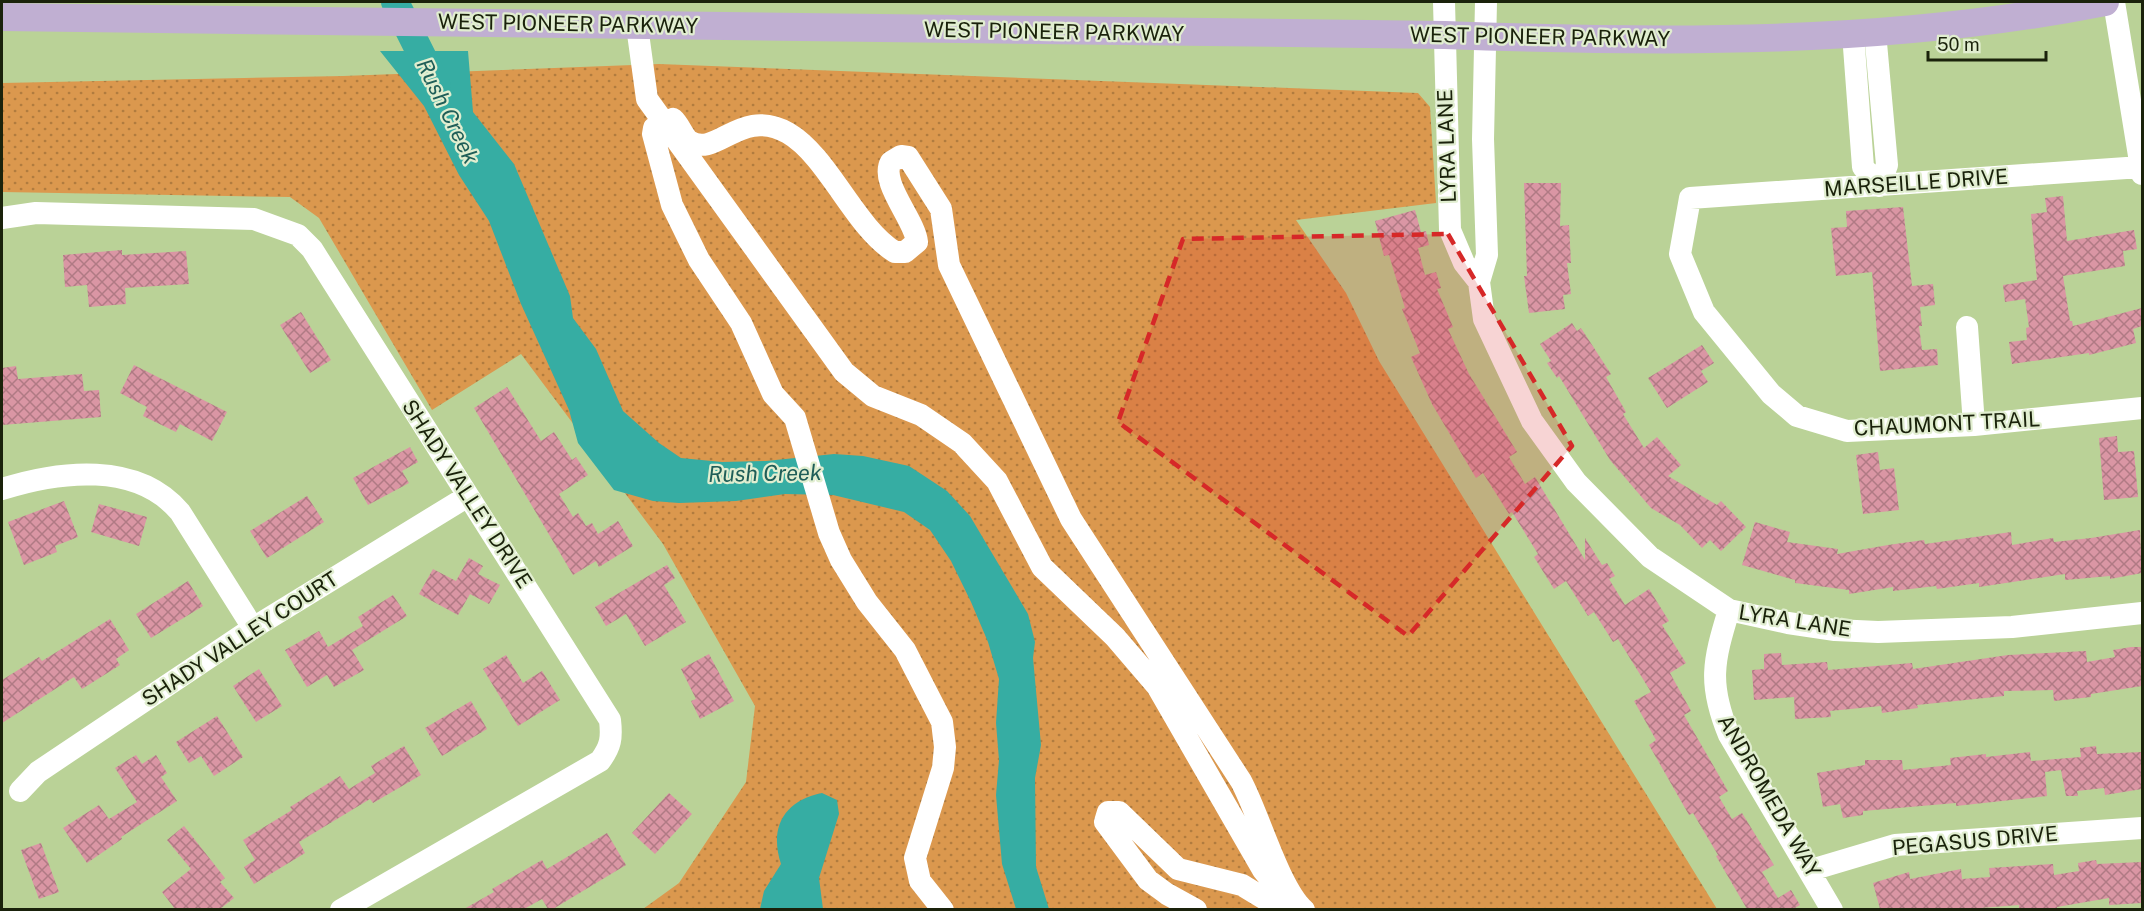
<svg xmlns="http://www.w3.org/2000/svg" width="2144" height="911" font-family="'Public Sans',sans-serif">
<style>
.grass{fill:url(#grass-dots)}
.water{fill:#36ada3}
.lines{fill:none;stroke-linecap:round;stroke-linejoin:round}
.river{stroke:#36ada3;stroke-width:28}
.building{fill:url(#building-cross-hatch)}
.minor{stroke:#fff;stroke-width:22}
.major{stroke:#c0afd2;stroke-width:28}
.marked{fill:#d62828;fill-opacity:0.2;stroke:#d62828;stroke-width:4.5;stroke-dasharray:12 8;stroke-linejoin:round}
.labels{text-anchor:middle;stroke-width:4.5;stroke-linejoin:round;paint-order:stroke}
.street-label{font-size:21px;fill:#1a220b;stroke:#e1eed0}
.water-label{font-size:22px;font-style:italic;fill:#1f5e58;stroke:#e1eed0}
</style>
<defs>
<pattern id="grass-dots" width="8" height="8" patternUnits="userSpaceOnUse" patternTransform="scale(1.5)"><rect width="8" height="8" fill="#db984e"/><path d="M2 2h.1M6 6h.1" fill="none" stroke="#b17c3f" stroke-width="1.8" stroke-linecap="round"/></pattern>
<pattern id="building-cross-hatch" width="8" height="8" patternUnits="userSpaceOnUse" patternTransform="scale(1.5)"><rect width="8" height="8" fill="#da96a4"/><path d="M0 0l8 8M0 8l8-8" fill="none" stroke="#b07a84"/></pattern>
</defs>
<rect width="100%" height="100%" fill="#bad297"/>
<path class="grass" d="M659 64 1418 93 1430 107 1436 203 1296 220 1346 293 1379 361 1717 909H643L679 883 746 782 755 706 663 544 521 354 432 410 319 218 290 197 2 192V83L343 76Z"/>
<path class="water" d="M380 51H468L473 112 514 164 570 296 573 318 596 349 623 411 659 443 681 458 722 462 766 461 834 454 863 456 909 466 947 491 970 516 1028 614 1035 642 1033 658 1041 745 1035 778 1036 867 1049 909H1016L1002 864 996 795 999 760 996 723 999 679 988 642 971 602 951 561 930 530 904 512 833 495 785 494 736 501 679 503 653 501 614 490 578 443 569 410 521 304 489 221 459 175 424 106Z
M822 793 837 800 839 814 819 878 823 909H760L764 891 781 864C769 827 784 801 822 793Z"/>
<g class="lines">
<path class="river" d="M395 2 437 86"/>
</g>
<path class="building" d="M1524 183H1561L1560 226 1569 225 1571 263H1567L1571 294 1563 295 1565 309 1529 313 1524 276H1527Z
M2063 196 2067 241 2134 230 2137 249 2123 251 2125 266 2063 276 2070 321H2072L2073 326 2142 308V326L2133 329 2136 343 2089 355V353L2012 364 2009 342 2027 340 2026 328 2029 327 2025 299 2005 302 2003 285 2037 280 2031 214 2047 212 2045 198Z
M1903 207 1912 286 1933 284 1935 305 1920 307 1922 326H1919L1922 350 1937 349 1938 365 1880 371 1872 272 1836 276 1831 228 1847 227 1846 211Z
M1415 210 1421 232 1426 231 1429 245 1418 248 1425 275 1436 272 1441 288 1437 289 1453 327 1448 329 1469 374 1517 452 1509 457 1525 484 1535 477 1585 560V538L1602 565 1607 563 1615 576 1609 579 1625 605 1649 589 1669 621 1662 625 1686 663 1670 673 1691 711 1684 715 1728 791 1719 797 1732 819 1742 813 1774 865 1762 872 1778 898 1791 890 1800 905 1793 909H1747L1716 856 1718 855 1693 813 1689 815 1649 745 1656 740 1634 701 1651 692 1618 639 1613 642 1594 612 1588 616 1566 581 1554 589 1534 557 1538 554 1512 512 1509 514 1483 473 1476 478 1432 404 1411 357 1420 353 1402 309 1405 308 1389 255 1384 256 1375 221Z
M122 250V255L186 251 189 284 125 288 126 304 89 307 87 285 65 287 63 255Z
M301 312 331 360 310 373 280 325Z
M1572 323 1577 331 1581 328 1611 374 1606 377 1626 412 1623 414 1644 448 1657 437 1681 465 1668 476 1717 505 1721 501 1746 527 1721 551 1710 540 1702 548 1680 525 1651 508 1610 460 1559 376 1557 378 1547 363 1551 361 1540 344Z
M1702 345 1714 363 1701 371 1708 382 1667 408 1648 378Z
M134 365 227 412 212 441 180 424 176 432 143 416 147 407 120 393Z
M16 366 18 379 82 374 84 391 99 390 101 417 2 425V368Z
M507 387 541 441 554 432 572 460 576 457 588 475 559 494 573 517 578 513 586 526 592 523 598 534 618 521 633 546 599 567 596 561 573 575 474 408Z
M2117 436 2118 452 2134 451 2138 497 2104 500 2099 438Z
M410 447 418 462 402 471 409 483 368 505 353 478Z
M1878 452 1880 470 1894 468 1899 510 1863 514 1856 455Z
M307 496 324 522 267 558 250 531Z
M64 501 78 537 55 546 57 552 24 565 8 522Z
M99 504 147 517 139 546 91 532Z
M1755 522 1790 532 1787 542 1838 549 1837 554 1888 545 1924 540 1925 544 2011 532 2012 545 2053 538 2054 542 2091 538 2140 530 2142 573 2110 579V576L2065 580V574L1979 587V583L1937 589 1936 586 1893 591V587L1849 594V590L1795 583V580L1742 565Z
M469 558 483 566 478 574 500 585 489 604 470 594 458 615 419 594 433 569 456 581Z
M667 565 675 578 664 585 686 622 645 646 626 614 606 626 595 607Z
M188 581 203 606 151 638 136 614Z
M393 595 407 616 352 650 364 670 334 687 327 675 307 687 285 650 319 631 328 647 363 626 358 617Z
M110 619 129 650 116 659 120 665 82 689 74 677 2 723V680L39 657 42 661Z
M2131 647H2142V686L2091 694V697L2054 701 2053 690 2004 691V696L1917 705 1918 708 1882 713 1881 706 1830 711 1831 717 1795 719 1794 697 1754 700 1752 670 1764 669V654L1781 653 1782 665 1827 662 1828 670 1912 663 1913 669 2008 655 2086 651 2087 662 2115 657 2113 650Z
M709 654 734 701 700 719 691 701 696 699 681 669Z
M506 655 523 683 542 671 560 700 518 726 483 669Z
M259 669 282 706 256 722 233 686Z
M471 701 487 729 442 756 425 728Z
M217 716 243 757 214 776 201 756 189 763 176 742Z
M404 746 421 775 373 803 370 799 299 842 305 853 254 884 244 867 255 860 243 840 292 810 290 807 340 776 349 789 375 773 371 766Z
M2096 746 2097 754 2142 752V789L2105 795 2104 788 2077 791 2078 796H2066L2061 770 2045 772 2047 796 1956 806V803L1863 811V815L1843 818 1840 804 1823 807 1817 773 1865 765V760H1902L1903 770 1951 765 1950 758 1986 754V757L2030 752 2031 761 2081 757 2080 748Z
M136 755 142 764 156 755 167 773 161 777 177 801 121 837 122 839 87 863 63 828 99 805 109 819 137 802 115 768Z
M669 793 692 814 655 854 632 833Z
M184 826 225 878 220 882 234 898 220 909H175L162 892 191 869 167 840Z
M607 833 626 865 553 909H548L542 899 524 909H464L494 892 492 889 542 860 547 869Z
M41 843 59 892 39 899 21 850Z
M2096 860 2097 864 2142 862V903L2109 905V898L2057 907V909H2019V905L1967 909H1880L1873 883 1909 872 1910 879 1961 869 1962 879 1990 877 1989 868 2053 864 2054 875 2079 871 2078 863Z"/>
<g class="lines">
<path class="minor" d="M1444 2 1450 230 1464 263 1479 282
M1486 2 1483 139 1487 255 1479 282 1484 319 1532 421 1576 482 1650 557 1729 610 1788 623 1835 630 1878 632 2012 627 2142 613
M2114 2 2142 174
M637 26 647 99 844 372 873 396 921 415 962 443 997 481 1042 567 1115 637 1157 686 1263 870 1281 892
M1853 34 1863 167 1879 186 1887 165 1875 32
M2141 167 1690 198 1680 254 1704 312 1771 394 1797 416 1847 431 1974 425 2142 408
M2 218 36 213 254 219 298 235 312 249 610 720C612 738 611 746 600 761L341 910
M1967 327 1974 425
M2 489C59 471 137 461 180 512L253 628
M1729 610C1713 662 1708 684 1729 735L1832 910
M20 791 38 772 253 628 468 496
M1811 870 1895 845 2142 828
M943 910 920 881 915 858 943 768 945 747 942 722 905 650 867 602 841 560 829 533 795 418 773 394 741 323 699 260 672 205 653 134 654 128 673 119C679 124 683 136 689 141 717 159 740 106 788 133 828 156 855 228 895 252H905L917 242C915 220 879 182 891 162L901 156 908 157 941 209 949 265 1071 519 1241 781C1259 814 1279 888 1304 910
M1196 910 1167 894 1148 880 1105 822 1108 812H1119L1178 869 1242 885 1283 910"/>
<path class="major" d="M2 17 1445 35C1665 43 1888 45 2105 2"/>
</g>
<path class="marked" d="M1448 234 1572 446 1408 636 1118 422 1183 239Z"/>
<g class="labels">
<g class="street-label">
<text transform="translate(568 24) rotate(1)" y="7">WEST PIONEER PARKWAY</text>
<text transform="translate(1054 32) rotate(1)" y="7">WEST PIONEER PARKWAY</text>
<text transform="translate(1540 37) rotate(1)" y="7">WEST PIONEER PARKWAY</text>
<text transform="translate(1447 146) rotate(-92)" y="7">LYRA LANE</text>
<text transform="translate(1916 183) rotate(-4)" y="7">MARSEILLE DRIVE</text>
<text transform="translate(1947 424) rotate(-3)" y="7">CHAUMONT TRAIL</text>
<text transform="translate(467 494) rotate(57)" y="7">SHADY VALLEY DRIVE</text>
<text transform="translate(1795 621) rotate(9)" y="7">LYRA LANE</text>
<text transform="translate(240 639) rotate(-33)" y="7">SHADY VALLEY COURT</text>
<text transform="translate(1769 796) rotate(60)" y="7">ANDROMEDA WAY</text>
<text transform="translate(1975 841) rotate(-5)" y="7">PEGASUS DRIVE</text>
</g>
<g class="water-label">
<text transform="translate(448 111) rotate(64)" y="8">Rush Creek</text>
<text transform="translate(765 473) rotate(-1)" y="8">Rush Creek</text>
</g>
</g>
<rect width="2144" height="911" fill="none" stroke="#1a220b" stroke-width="6"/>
<path d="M1928 51v9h118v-9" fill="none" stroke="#1a220b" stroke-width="3"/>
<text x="1937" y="51" font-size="18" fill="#1a220b" stroke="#e1eed0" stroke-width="4.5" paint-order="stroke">50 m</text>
</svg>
